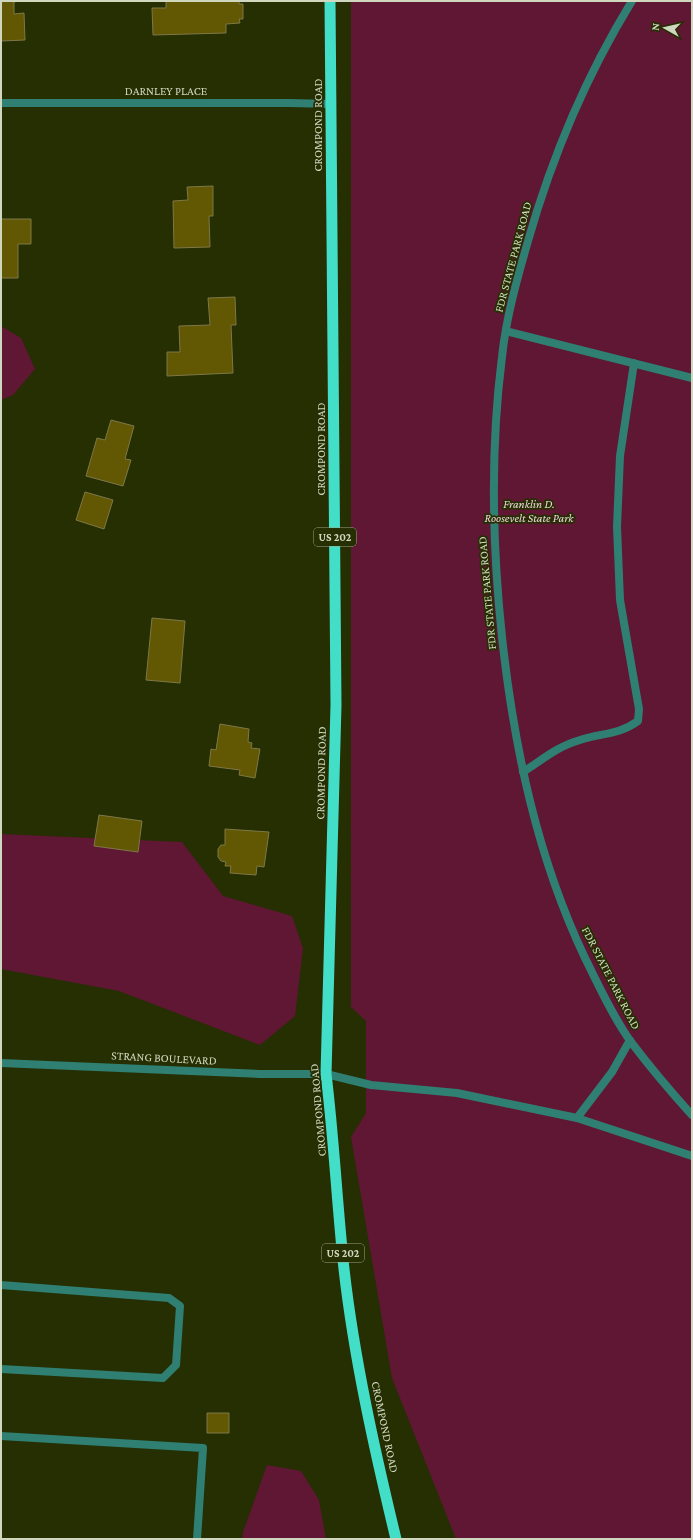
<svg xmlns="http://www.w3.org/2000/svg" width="693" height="1540" font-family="'Crimson Pro',serif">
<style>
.green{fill:#5f1733}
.building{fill:#625703;stroke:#7e7848}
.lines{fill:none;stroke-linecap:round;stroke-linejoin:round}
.service{stroke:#2f7f72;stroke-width:8}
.minor{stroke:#2f7f72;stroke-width:8}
.trunk{stroke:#42dec8;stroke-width:11}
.labels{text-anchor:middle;stroke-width:3.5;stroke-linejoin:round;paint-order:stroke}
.shield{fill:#252f02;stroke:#9ca586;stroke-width:1}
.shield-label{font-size:11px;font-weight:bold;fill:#cfd7bf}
.street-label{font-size:12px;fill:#cfd7bf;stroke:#252f02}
.park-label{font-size:12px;font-style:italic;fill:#efd6dc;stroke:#252f02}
</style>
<rect width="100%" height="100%" fill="#252f02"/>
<path class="green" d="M351 1H692V1539H456L392 1378 351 1137 366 1113V1021L351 1007Z
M1 326 21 338 35 369 13 395 1 400Z
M1 834 182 842 223 896 292 916 303 948 295 1016 260 1045 119 991 1 969Z
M267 1465 301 1471 319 1500 326 1539H242L243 1532Z"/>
<path class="building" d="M1 1H18L14 2V14L24 13 25 40 1 41Z
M166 1H239V4H243V19H239L240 23 226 24V33L153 35 152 8H166Z
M213 186V216H209L210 247 174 248 173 201 188 200 187 187Z
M1 219H31V244H18V278H1Z
M235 297 236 325H231L233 373 167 376V352H180L179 326 210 325 208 298Z
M111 420 134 426 125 459 131 460 123 486 86 476 97 438 105 440Z
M85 492 113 500 104 529 76 520Z
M152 618 185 621 180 683 146 680Z
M220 724 249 729 248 742 252 743 251 748 260 749 255 778 239 775 240 770 209 766 211 749 216 750Z
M99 815 142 821 138 852 94 846Z
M225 829 269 832 264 867 257 866 256 875 230 873 231 866H225L226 862 221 861 218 857V849L221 845H225Z
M207 1413H229V1433H207Z"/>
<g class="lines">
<path class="service" d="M632 1C586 76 552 157 528 241 517 279 506 318 502 357 490 451 492 543 502 637 514 747 537 857 585 958 599 986 613 1017 631 1042 650 1067 671 1092 692 1115
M506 331 692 378
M523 772C542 760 558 746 580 740 601 733 619 735 638 721L639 709 620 600 617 527 620 456 634 363
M326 1074 371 1085 457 1093 577 1118 692 1156
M577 1118 612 1072 630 1040
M1 1285 169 1298 180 1306 176 1365 163 1378 1 1369
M1 1436 203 1448 197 1539"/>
<path class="minor" d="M1 103H290L331 104
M1 1063 260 1074H326"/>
<path class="trunk" d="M330 1 336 705 326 1074C334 1139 337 1204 344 1269 354 1358 375 1452 396 1539"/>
</g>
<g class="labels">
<g class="shield">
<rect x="314" y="528" width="42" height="18" rx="3"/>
<rect x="322" y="1244" width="42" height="18" rx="3"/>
</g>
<g class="shield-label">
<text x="335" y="541">US 202</text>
<text x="343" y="1257">US 202</text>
</g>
<g class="street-label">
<text x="166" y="95">DARNLEY PLACE</text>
<text transform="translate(318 125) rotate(-90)" y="4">CROMPOND ROAD</text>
<text transform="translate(513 257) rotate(-75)" y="4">FDR STATE PARK ROAD</text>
<text transform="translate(321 449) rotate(-90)" y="4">CROMPOND ROAD</text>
<text transform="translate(487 593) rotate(-95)" y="4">FDR STATE PARK ROAD</text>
<text transform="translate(321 773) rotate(-89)" y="4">CROMPOND ROAD</text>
<text transform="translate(611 978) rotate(63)" y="4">FDR STATE PARK ROAD</text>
<text transform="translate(164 1058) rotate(3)" y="4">STRANG BOULEVARD</text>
<text transform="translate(318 1110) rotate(-95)" y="4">CROMPOND ROAD</text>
<text transform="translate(385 1427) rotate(78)" y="4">CROMPOND ROAD</text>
</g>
<g class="park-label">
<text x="529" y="508">Franklin D.<tspan x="529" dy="14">Roosevelt State Park</tspan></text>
</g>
</g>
<rect width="693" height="1540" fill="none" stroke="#cfd7bf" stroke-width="4"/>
<g transform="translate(665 28) rotate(278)" stroke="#252f02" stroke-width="3" paint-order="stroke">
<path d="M0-3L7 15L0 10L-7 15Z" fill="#cfd7bf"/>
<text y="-6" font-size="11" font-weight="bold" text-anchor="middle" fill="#cfd7bf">N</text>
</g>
</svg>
